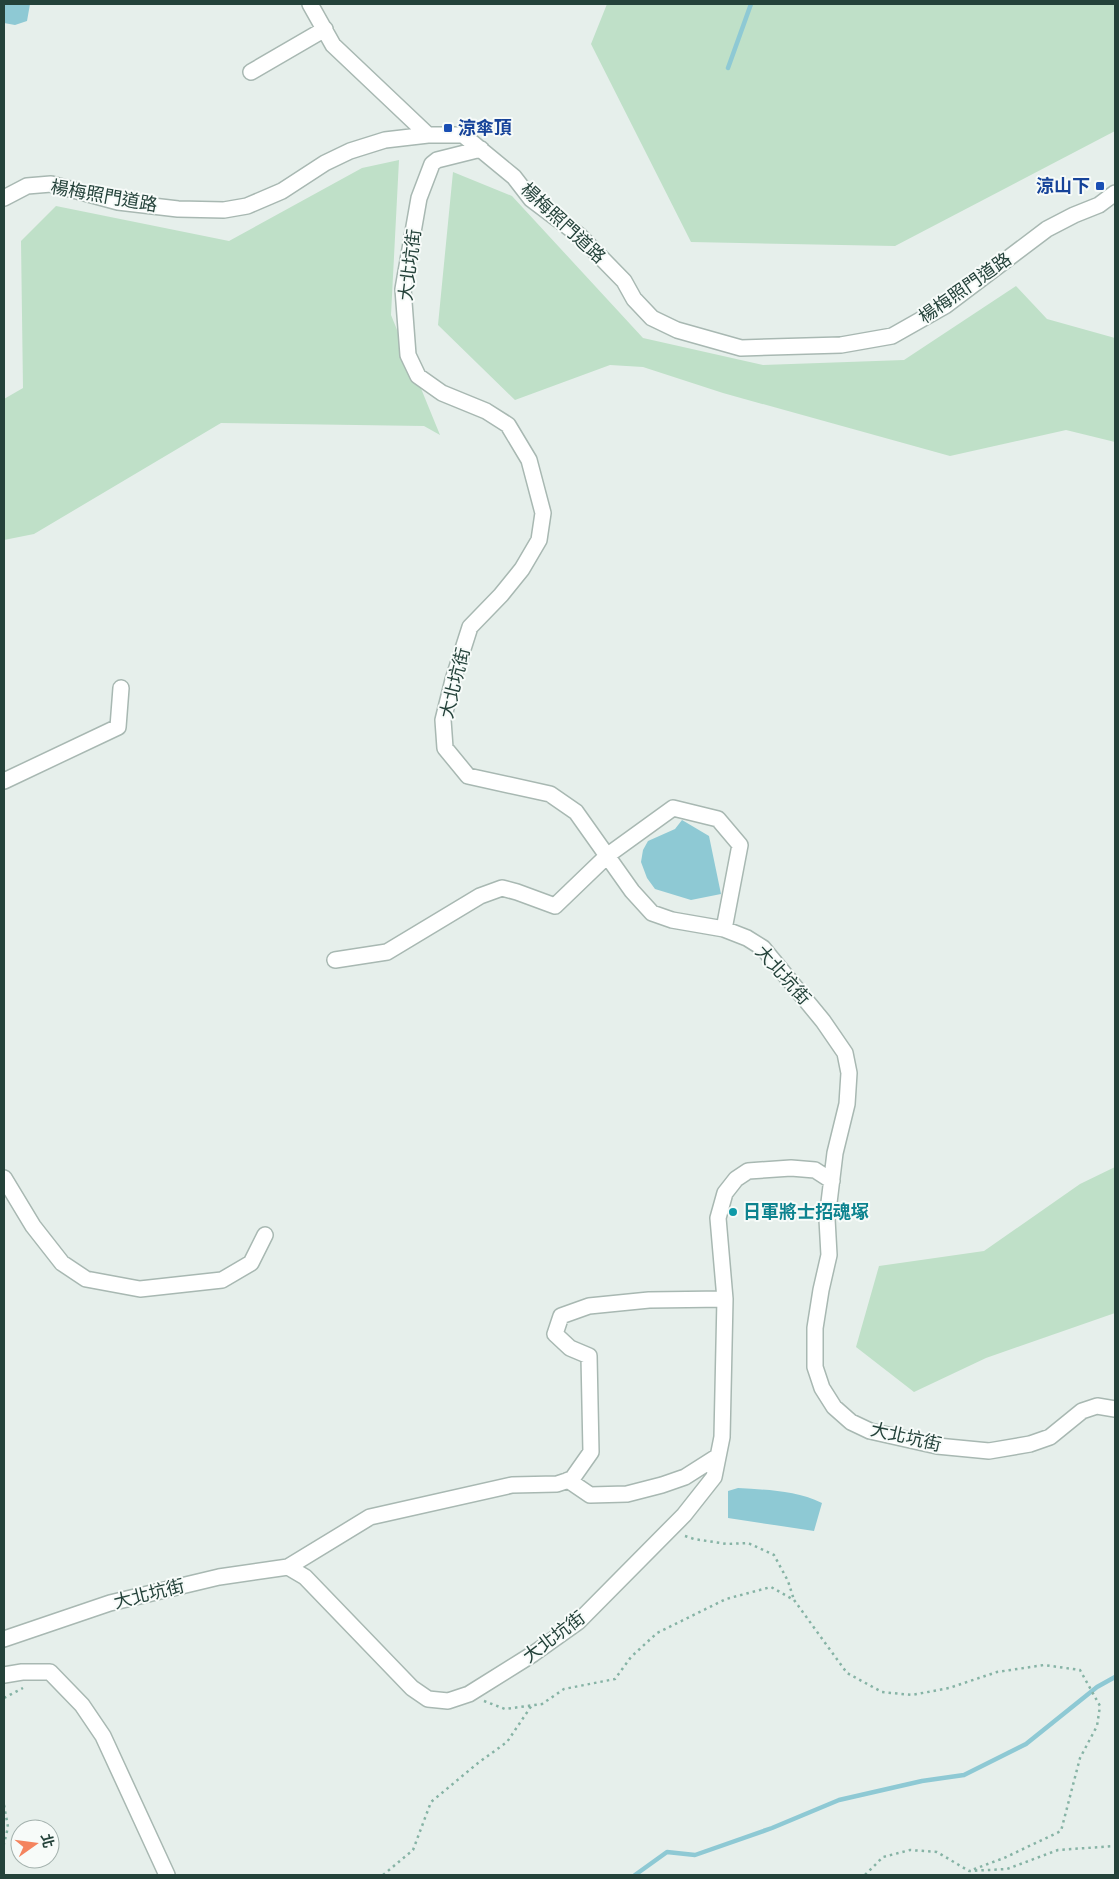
<svg xmlns="http://www.w3.org/2000/svg" width="1119" height="1879" font-family="'Varela Round','Noto Sans TC',sans-serif">
<style>
.green{fill:#bfe0c8}
.water{fill:#8ec9d4}
.lines{fill:none;stroke-linecap:round;stroke-linejoin:round}
.stream{stroke:#8ec9d4;stroke-width:4.5}
.minor-casing{stroke:#a8b8b2;stroke-width:18}
.path{stroke:#86b3a5;stroke-width:2.5;stroke-dasharray:2.5 4;stroke-linecap:butt}
.minor{stroke:#fff;stroke-width:15}
.transit-dot{fill:#1a4fb4;stroke:#f7fbf9;stroke-width:2}
.culture-dot{fill:#0f9aa8;stroke:#f7fbf9;stroke-width:2}
.labels{text-anchor:middle;stroke-width:4;stroke-linejoin:round;paint-order:stroke}
.transit-label{font-size:18px;font-weight:bold;fill:#164399;stroke:#f7fbf9;text-anchor:start}
.street-label{font-size:18px;fill:#24423a;stroke:#f7fbf9}
.culture-label{font-size:18px;font-weight:bold;fill:#0d838f;stroke:#f7fbf9;text-anchor:start}
</style>
<rect width="100%" height="100%" fill="#e6efeb"/>
<path class="green" d="M607 4H1115V131L895 246 691 242 591 44Z
M399 160 391 315 440 435 424 426 221 423 34 534 4 540V399L23 388 21 241 56 206 229 241 362 168Z
M453 172 512 196 643 338 763 365 904 360 1016 286 1047 319 1115 338V442L1066 430 950 456 723 393 643 367 610 365 515 400 438 325Z
M1115 1167V1313L986 1358 914 1392 856 1347 879 1266 984 1251 1080 1184Z"/>
<path class="water" d="M4 4H30L27 21 15 25 4 23Z
M682 820 709 836 721 894 691 900 655 889 647 878 641 862 643 850 648 841 675 829Z
M738 1488C767 1490 795 1490 822 1503L814 1531 728 1518V1491Z"/>
<g class="lines">
<path class="stream" d="M728 68 751 4
M635 1875 667 1852 695 1855 772 1828 839 1800 922 1781 964 1775 1026 1744 1097 1687 1115 1677"/>
<g class="minor-casing">
<path id="minor" d="M310 4 333 45 428 135
M251 72 325 29
M481 149 437 160 432 164 419 198 403 289 408 355 418 376 442 393 486 411 508 425 529 460 543 513 539 540 522 569 501 595 470 627 453 680 443 720 445 748 468 776 550 794 576 812 632 891 652 913 672 920 724 929 747 938 763 948 823 1021 845 1053 849 1073 847 1104 835 1153 827 1219 829 1255 821 1290 815 1328V1367L822 1388 834 1407 851 1422 870 1431 937 1446 989 1451 1030 1444 1050 1437 1082 1411 1097 1406 1115 1409
M4 198 27 186 51 184 118 202 178 209 224 210 247 206 282 191 325 163 350 151 385 140 428 135H463L514 177 531 199 580 236 624 281 634 299 652 318 677 330 741 348 841 345 892 336 945 306 1047 229 1074 215 1099 205 1115 193
M4 781 118 727 121 688
M335 960 387 952 480 896 502 888 517 892 555 906 608 855 673 808 718 819 740 845 724 929
M4 1178 33 1226 62 1263 86 1279 140 1289 222 1280 251 1263 265 1235
M568 1480 590 1495 627 1494 662 1485 685 1477 718 1456
M288 1567 370 1517 512 1485 557 1484 572 1479 591 1452 589 1356 570 1348 555 1334 561 1316 589 1306 649 1300 725 1299
M4 1639 110 1603 219 1577 288 1567 305 1577 412 1688 428 1699 448 1701 469 1694 533 1654 578 1622 684 1515 714 1477 722 1437 725 1299 718 1218 725 1193 736 1179 748 1171 791 1168 815 1170 832 1181
M4 1675 22 1672H50L82 1705 103 1736 167 1875"/>
</g>
<path class="path" d="M685 1536 694 1539 727 1544 748 1543 774 1555 788 1581 794 1600
M4 1698 23 1688
M484 1701 505 1709 542 1704 564 1689 615 1679 631 1657 657 1633 726 1599 771 1587 794 1600 847 1673 882 1692 912 1695 949 1688 997 1672 1044 1665 1080 1670 1100 1706 1097 1726 1080 1758 1061 1831 1004 1858 969 1871
M4 1805 8 1827 4 1844
M383 1875 413 1850 431 1802 478 1763 507 1742 532 1705
M865 1875 883 1857 910 1850 937 1852 969 1871 1007 1869 1058 1850 1115 1846"/>
<use href="#minor" class="minor"/>
</g>
<g class="transit-dot">
<rect x="443" y="123" width="10" height="10" rx="2.5"/>
<rect x="1095" y="181" width="10" height="10" rx="2.5"/>
</g>
<circle class="culture-dot" cx="733" cy="1212" r="5"/>
<g class="labels">
<g class="transit-label">
<text x="458" y="134">涼傘頂</text>
<text x="1090" y="192" text-anchor="end">涼山下</text>
</g>
<g class="street-label">
<text transform="translate(104 196) rotate(10)" y="6">楊梅照門道路</text>
<text transform="translate(563 223) rotate(43)" y="6">楊梅照門道路</text>
<text transform="translate(410 265) rotate(-83)" y="6">大北坑街</text>
<text transform="translate(965 288) rotate(-35)" y="6">楊梅照門道路</text>
<text transform="translate(455 683) rotate(-76)" y="6">大北坑街</text>
<text transform="translate(783 975) rotate(48)" y="6">大北坑街</text>
<text transform="translate(906 1437) rotate(13)" y="6">大北坑街</text>
<text transform="translate(149 1594) rotate(-14)" y="6">大北坑街</text>
<text transform="translate(554 1637) rotate(-37)" y="6">大北坑街</text>
</g>
<g class="culture-label">
<text x="743" y="1218">日軍將士招魂塚</text>
</g>
</g>
<rect width="1119" height="1879" fill="none" stroke="#24423a" stroke-width="10"/>
<g transform="translate(35 1844) rotate(76)"><circle r="24" fill="#f7fbf9" stroke="#a3b1ad"/>
<path d="M0-4L9 19L0 12L-9 19Z" fill="#f4845f"/>
<text y="-8" font-size="14" font-weight="bold" text-anchor="middle" fill="#24423a">北</text>
</g>
</svg>
